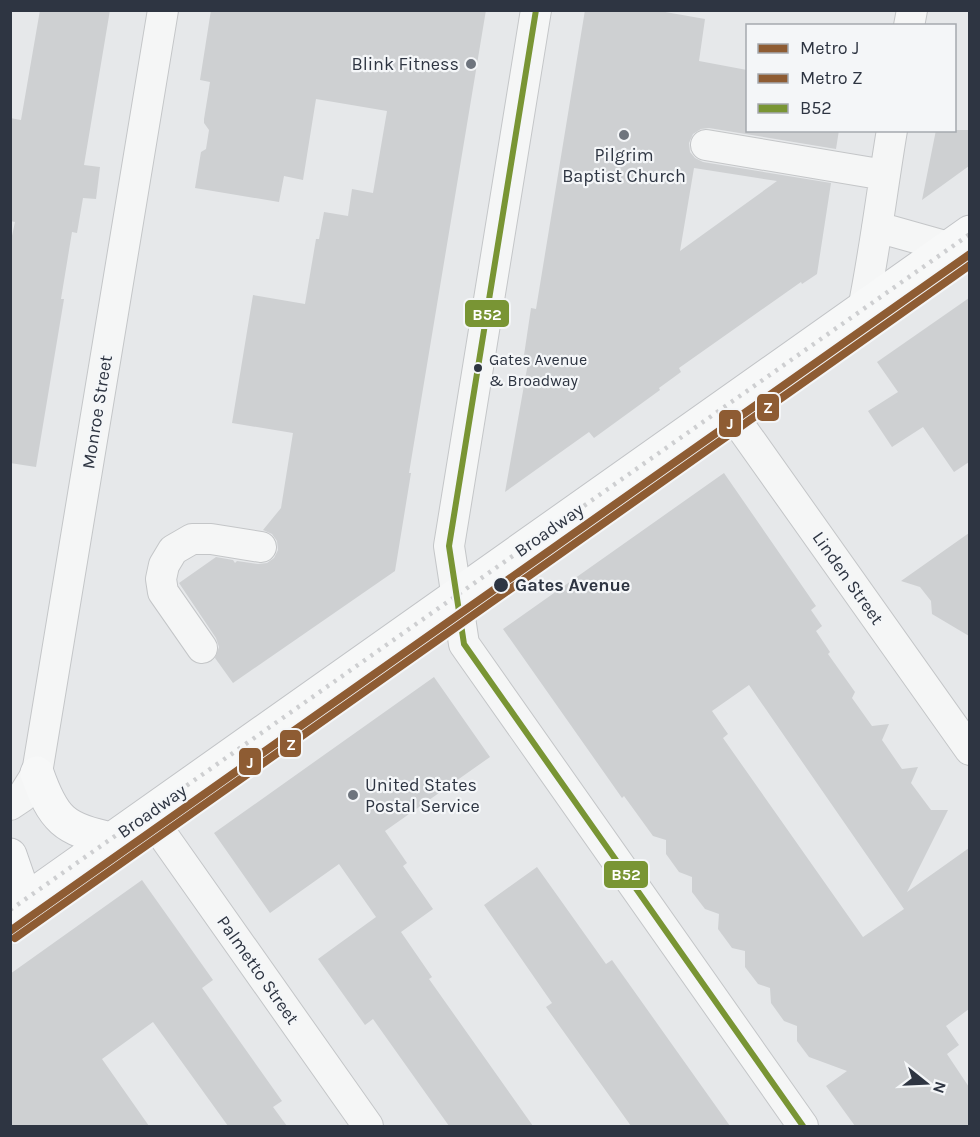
<svg xmlns="http://www.w3.org/2000/svg" width="980" height="1137" font-family="Karla,sans-serif">
<style>
.building{fill:#ced0d2;fill-rule:evenodd}
.lines{fill:none;stroke-linecap:round;stroke-linejoin:round}
.minor-casing{stroke:#c4c6c8;stroke-width:32}
.major-casing{stroke:#c2c4c7;stroke-width:35}
.minor{stroke:#f5f6f6;stroke-width:30}
.major{stroke:#f7f8f8;stroke-width:33}
.rail{stroke:#cecfd1;stroke-width:4.5;stroke-dasharray:3 6;stroke-linecap:butt}
.bus-1-casing{stroke:#f4f6f8;stroke-width:10}
.bus-1{stroke:#799534;stroke-width:6}
.metro-1-casing{stroke:#f4f6f8;stroke-width:12}
.metro-2-casing{stroke:#f4f6f8;stroke-width:12}
.metro-1{stroke:#8e5c33;stroke-width:8}
.metro-2{stroke:#8e5c33;stroke-width:8}
.poi-dot{fill:#6e747d;stroke:#f4f6f8;stroke-width:2}
.bus-dot{fill:#2e3542;stroke:#f4f6f8;stroke-width:2}
.labels{text-anchor:middle;stroke-width:4.5;stroke-linejoin:round;paint-order:stroke}
.bus-label{font-size:16px;fill:#2e3542;stroke:#f4f6f8;text-anchor:start}
.poi-label{font-size:18px;fill:#2e3542;stroke:#f4f6f8;text-anchor:end}
.street-label{font-size:18px;fill:#2e3542;stroke:#f4f6f8}
.stop-label{font-size:18px;font-weight:bold;fill:#2e3542;stroke:#f4f6f8;text-anchor:start}
.line-badge{stroke:#f4f6f8;stroke-width:2}
.badge-label{font-size:16px;text-anchor:middle;font-weight:bold;fill:#fff}
</style>
<rect width="100%" height="100%" fill="#e6e8ea"/>
<path class="building" d="M40 10H110L84 165 100 167 96 199 83 198 77 233 72 232 61 299H64L36 467 10 463V245L15 222 10 221V118L21 120Z
M211 10H486L409 473H411L395 571 233 683 215 658 219 647 216 638 179 583 216 557 233 560 235 563 237 561 258 564 267 563 274 558 278 550 277 541 272 534 263 530 281 508 293 433 232 423 253 295 305 304 316 239H319L324 212 348 216 352 189 373 193 387 111 316 99 303 180 284 176 279 202 195 188 201 152 206 149 209 130 204 123V119L210 82 200 80Z
M585 10H654L705 19 699 61 747 70V130H839L836 149 709 128 701 129 693 134 689 143 690 152 695 158 703 162 831 183 817 274 802 284 801 282 679 368 681 372 659 388 660 390 594 438 589 432 505 492 528 363 523 362 531 308 536 309ZM694 168 777 181 680 251Z
M936 130H969V166L922 200Z
M969 298V462L954 472 923 427 892 447 868 411 898 392 877 362Z
M724 473 816 606 811 610 822 626 816 631 830 652 828 654 855 692 852 698 872 726 889 724 882 740 902 769 918 767 911 783 931 810H948L907 892 969 848V1009L946 1026 959 1045 947 1054 969 1087V1126H855L826 1086 847 1071 809 1057 797 1041V1026L784 1021 771 1003 770 988 758 984 745 967V951L732 948 718 929 719 914 705 909 692 892V877L679 872 666 854V840L653 836 624 796 622 798 503 629ZM749 685 904 909 863 937 723 738 728 734 712 711Z
M969 533V636L932 614 931 601 920 587 901 581Z
M434 677 490 757 385 831 407 863 403 866 433 909 401 932 432 977 429 979 533 1126H449L373 1019 365 1025 318 959 376 917 339 864 270 913 214 833Z
M537 867 606 964 612 960 730 1126H631L546 1007 552 1003 484 905Z
M142 880 213 980 202 988 282 1101 273 1107 287 1126H228L153 1022 102 1059 149 1126H10V974Z"/>
<g class="lines">
<g class="minor-casing">
<path id="minor" d="M536 10 449 546 464 644 803 1126
M909 26 912 10
M706 145 885 175
M877 227 948 247
M863 309C875 250 882 190 892 130
M726 406 970 750
M202 648 163 592 161 579 164 565 173 550 192 539H211L261 547
M10 805 22 797 37 773 163 10
M148 814 368 1126"/>
</g>
<g class="major-casing">
<path id="major" d="M37 773C53 819 64 830 112 839
M10 855 19 881 17 906
M10 911 970 232"/>
</g>
<use href="#minor" class="minor"/>
<use href="#major" class="major"/>
<path class="rail" d="M10 910 970 234"/>
<g class="bus-1-casing">
<path id="bus-1" d="M536 10 449 546 464 644 803 1126"/>
</g>
<use href="#bus-1" class="bus-1"/>
<g class="metro-1-casing">
<path id="metro-1" d="M10 931 970 254"/>
</g>
<g class="metro-2-casing">
<path id="metro-2" d="M15 938 970 265"/>
</g>
<use href="#metro-1" class="metro-1"/>
<use href="#metro-2" class="metro-2"/>
</g>
<g class="poi-dot">
<circle cx="471" cy="64" r="6"/>
<circle cx="624" cy="135" r="6"/>
<circle cx="353" cy="795" r="6"/>
</g>
<g class="bus-dot">
<circle cx="478" cy="368" r="5"/>
<circle cx="501" cy="585" r="8"/>
</g>
<g class="labels">
<g class="bus-label">
<text x="489" y="365">Gates Avenue<tspan x="489" dy="21">&amp; Broadway</tspan></text>
</g>
<g class="poi-label">
<text x="459" y="70">Blink Fitness</text>
<text x="624" y="161" text-anchor="middle">Pilgrim<tspan x="624" dy="21">Baptist Church</tspan></text>
<text x="365" y="791" text-anchor="start">United States<tspan x="365" dy="21">Postal Service</tspan></text>
</g>
<g class="street-label">
<text transform="translate(97 412) rotate(-81)" y="6">Monroe Street</text>
<text transform="translate(549 530) rotate(-35)" y="6">Broadway</text>
<text transform="translate(848 578) rotate(55)" y="6">Linden Street</text>
<text transform="translate(152 811) rotate(-35)" y="6">Broadway</text>
<text transform="translate(258 970) rotate(55)" y="6">Palmetto Street</text>
</g>
<g class="stop-label">
<text x="515" y="591">Gates Avenue</text>
</g>
</g>
<g class="line-badge">
<rect x="464" y="299" width="46" height="29" rx="6" fill="#799534"/>
<rect x="756" y="393" width="24" height="29" rx="6" fill="#8e5c33"/>
<rect x="718" y="409" width="24" height="29" rx="6" fill="#8e5c33"/>
<rect x="279" y="729" width="23" height="29" rx="6" fill="#8e5c33"/>
<rect x="238" y="747" width="24" height="29" rx="6" fill="#8e5c33"/>
<rect x="603" y="860" width="46" height="29" rx="6" fill="#799534"/>
</g>
<g class="badge-label">
<text x="487" y="320">B52</text>
<text x="768" y="413">Z</text>
<text x="730" y="429">J</text>
<text x="291" y="750">Z</text>
<text x="250" y="768">J</text>
<text x="626" y="880">B52</text>
</g>
<rect width="980" height="1137" fill="none" stroke="#2e3542" stroke-width="24"/>
<rect x="746" y="24" width="210" height="108" fill="#f4f6f8" stroke="#a5a9af" stroke-width="1.5"/>
<rect x="758" y="44" width="30" height="9" fill="#8e5c33" stroke="#a5a9af" stroke-width="1.5"/>
<text x="800" y="54" font-size="18" fill="#2e3542">Metro J</text>
<rect x="758" y="74" width="30" height="9" fill="#8e5c33" stroke="#a5a9af" stroke-width="1.5"/>
<text x="800" y="84" font-size="18" fill="#2e3542">Metro Z</text>
<rect x="758" y="104" width="30" height="9" fill="#799534" stroke="#a5a9af" stroke-width="1.5"/>
<text x="800" y="114" font-size="18" fill="#2e3542">B52</text>
<g transform="translate(926 1083) rotate(108)" stroke="#f4f6f8" stroke-width="4.5" paint-order="stroke">
<path d="M0-4.5L10 22L0 15L-10 22Z" fill="#2e3542"/>
<text y="-9" font-size="16" font-weight="bold" text-anchor="middle" fill="#2e3542">N</text>
</g>
</svg>
